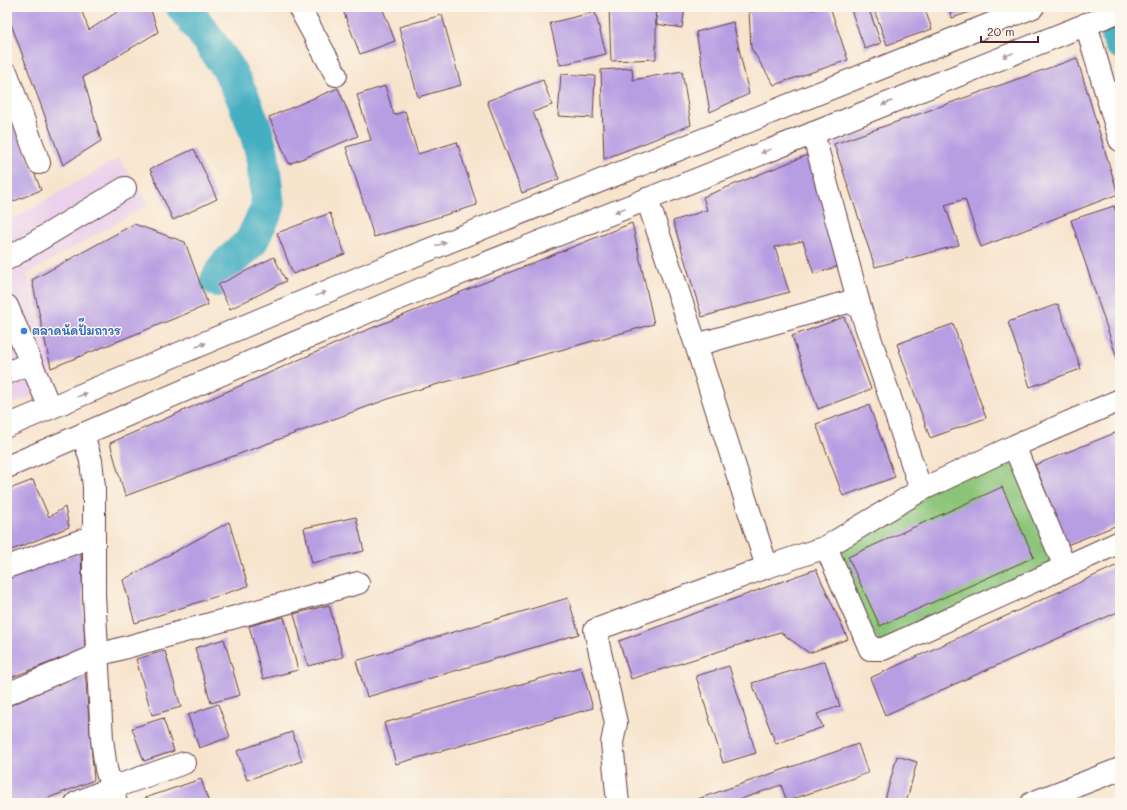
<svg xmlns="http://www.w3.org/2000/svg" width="1127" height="810" font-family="Mali,'Playpen Sans Thai',sans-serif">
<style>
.built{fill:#ebd1eb}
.green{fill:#8ac478;stroke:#6a7252}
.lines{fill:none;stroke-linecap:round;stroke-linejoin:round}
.river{stroke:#44afc2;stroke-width:34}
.building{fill:#b79de2}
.minor-casing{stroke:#643d43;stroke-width:24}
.major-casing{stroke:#643d43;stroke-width:24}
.minor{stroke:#fff;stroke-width:22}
.major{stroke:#fff;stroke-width:22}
.oneway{fill:#ae9aa0}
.shop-dot{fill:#3f7fe0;stroke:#fbf7ec;stroke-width:1.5}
.labels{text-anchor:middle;stroke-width:3;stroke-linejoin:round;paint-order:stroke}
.shop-label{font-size:11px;font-weight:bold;fill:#366cbe;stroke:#fbf7ec;text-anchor:start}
</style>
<rect width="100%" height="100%" fill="#fbf7ec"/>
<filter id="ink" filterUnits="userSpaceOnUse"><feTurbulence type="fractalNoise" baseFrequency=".025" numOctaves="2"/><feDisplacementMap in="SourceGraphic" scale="8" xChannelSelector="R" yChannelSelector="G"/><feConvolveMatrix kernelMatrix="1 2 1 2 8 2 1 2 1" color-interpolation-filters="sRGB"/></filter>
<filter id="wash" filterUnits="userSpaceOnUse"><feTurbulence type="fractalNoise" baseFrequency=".012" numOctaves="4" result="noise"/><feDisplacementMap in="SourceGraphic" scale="16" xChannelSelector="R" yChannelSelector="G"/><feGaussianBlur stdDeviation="0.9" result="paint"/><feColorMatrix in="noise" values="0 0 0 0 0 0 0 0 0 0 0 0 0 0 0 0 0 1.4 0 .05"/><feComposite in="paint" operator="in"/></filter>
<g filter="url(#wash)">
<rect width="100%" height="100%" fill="#f7e4cd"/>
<path class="built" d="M119 158 148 205 27 274 55 387 7 406V223Z"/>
<path class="green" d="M1014 446 1065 567 883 649 826 547Z"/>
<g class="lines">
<path class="river" d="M183 7 202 31 228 68 243 98 255 129 262 153 268 207 251 242 226 265 217 280
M1109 7 1120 42"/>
</g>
<g id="blocks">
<path class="building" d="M7 7H80L89 30 125 7H150L158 32 83 77 101 141 63 165 7 13Z
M344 7H382L395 41 360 54 342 8Z
M609 7H655L656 24V59L611 61Z
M659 7H685L682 28 656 24Z
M765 7H811L812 10 821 7H830L848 60 774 85 751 48 749 12Z
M850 7H868L881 43 865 49Z
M873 7H924L932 29 887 45Z
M948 7H985L952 18Z
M595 12 606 54 560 65 550 23Z
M442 15 461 85 418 97 399 27Z
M733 22 749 94 710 112 696 32Z
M1077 58 1118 194 981 247 965 199 945 205 959 245 875 267 834 144Z
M632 68 633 80 682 71 691 125 604 159 601 70Z
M561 74 595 76 593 118 558 116Z
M543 80 552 105 533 112 559 179 522 193 487 101Z
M385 86 394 115 405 111 418 154 457 142 477 205 374 237 346 147 371 140 357 95Z
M338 88 358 136 289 164 269 117Z
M7 104 41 190 7 204Z
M194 149 217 199 173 220 150 169Z
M810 154 839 266 814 274 803 241 775 247 789 292 702 317 673 221 707 210 703 197Z
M1114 206 1120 223V363L1119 364 1071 220Z
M330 213 345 254 293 274 277 233Z
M632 223 654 324 399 395 125 496 110 443 362 332Z
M134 224 185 242 208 305 51 368 32 280Z
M274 257 286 281 230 309 218 285Z
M1058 304 1081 369 1030 387 1008 322Z
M844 317 871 389 818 409 792 336Z
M953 324 986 418 930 438 897 344Z
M869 405 895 477 843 496 816 424Z
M1120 431V524L1067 545 1035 465Z
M33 480 49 517 65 507 69 527 7 552V490Z
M1002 487 1034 557 880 626 848 557Z
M356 517 364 551 312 563 304 528Z
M229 522 248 586 135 623 123 580Z
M81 552 85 649 7 679V577Z
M1120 564V611L885 715 870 678Z
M816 569 848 639 809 653 780 632 631 679 619 641Z
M568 598 579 634 367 697 356 661Z
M329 605 343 657 308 666 294 614Z
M284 617 298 670 263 679 249 626Z
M224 639 240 695 211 703 195 648Z
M165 651 181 707 152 715 136 659Z
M825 661 840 706 817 714 823 727 776 744 752 683Z
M729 666 756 753 723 763 696 676Z
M581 667 593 708 396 764 384 723Z
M85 672 94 780 36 803H7V707Z
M218 704 230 737 199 748 188 715Z
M163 718 174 751 144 761 132 728Z
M292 732 302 761 247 780 237 751Z
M858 744 868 773 787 801 781 785 730 803H686Z
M897 756 917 762 906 803H884Z
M201 779 209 803H147L145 798Z"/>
</g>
</g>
<g filter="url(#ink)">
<use href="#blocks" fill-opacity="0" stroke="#643d43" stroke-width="1"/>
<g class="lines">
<g class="minor-casing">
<path id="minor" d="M299 7 336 75
M1086 24 1120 140
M7 74 39 163
M813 133 861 311
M647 199 696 345 767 567
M7 259 125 188
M7 306 50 408
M696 345 848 302C854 303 858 306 861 311L921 490
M7 373 31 363
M83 434 91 461 94 487V595L102 739 106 769 116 803
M1014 446 1065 567
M826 547 870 649H883L1065 567 1120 542
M7 567 94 536
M7 694 98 655 358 583
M76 803 111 788 184 763
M618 803 612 743 616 723 595 630 767 567 826 547 921 490 1014 446 1120 400
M1032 803 1120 769"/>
</g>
<g class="major-casing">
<path id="major" d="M7 426 371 273 1033 7
M7 467 280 349 424 288 1120 11"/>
</g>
<use href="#minor" class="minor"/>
<use href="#major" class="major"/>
</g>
<defs><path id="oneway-solid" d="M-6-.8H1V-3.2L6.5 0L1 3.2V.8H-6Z"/></defs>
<g class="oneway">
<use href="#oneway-solid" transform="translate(1008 55) rotate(158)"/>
<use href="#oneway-solid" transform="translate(887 103) rotate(158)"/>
<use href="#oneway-solid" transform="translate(766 151) rotate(158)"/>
<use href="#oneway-solid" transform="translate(620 210) rotate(158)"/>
<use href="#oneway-solid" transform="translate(441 244) rotate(-22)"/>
<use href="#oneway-solid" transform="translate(321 294) rotate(-23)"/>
<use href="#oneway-solid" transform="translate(201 345) rotate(-23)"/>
<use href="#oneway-solid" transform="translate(82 395) rotate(-23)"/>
</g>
</g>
<circle class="shop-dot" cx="24" cy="331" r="4"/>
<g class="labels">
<g class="shop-label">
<text x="32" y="335">ตลาดนัดปั๊มถาวร</text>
</g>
</g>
<rect width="1127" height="810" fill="none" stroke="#fbf7ec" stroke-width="24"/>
<path d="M981 36v6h57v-6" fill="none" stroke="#4a1f2b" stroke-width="2"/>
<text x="987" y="36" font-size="12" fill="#4a1f2b" stroke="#fbf7ec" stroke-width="3" paint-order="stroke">20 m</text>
</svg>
